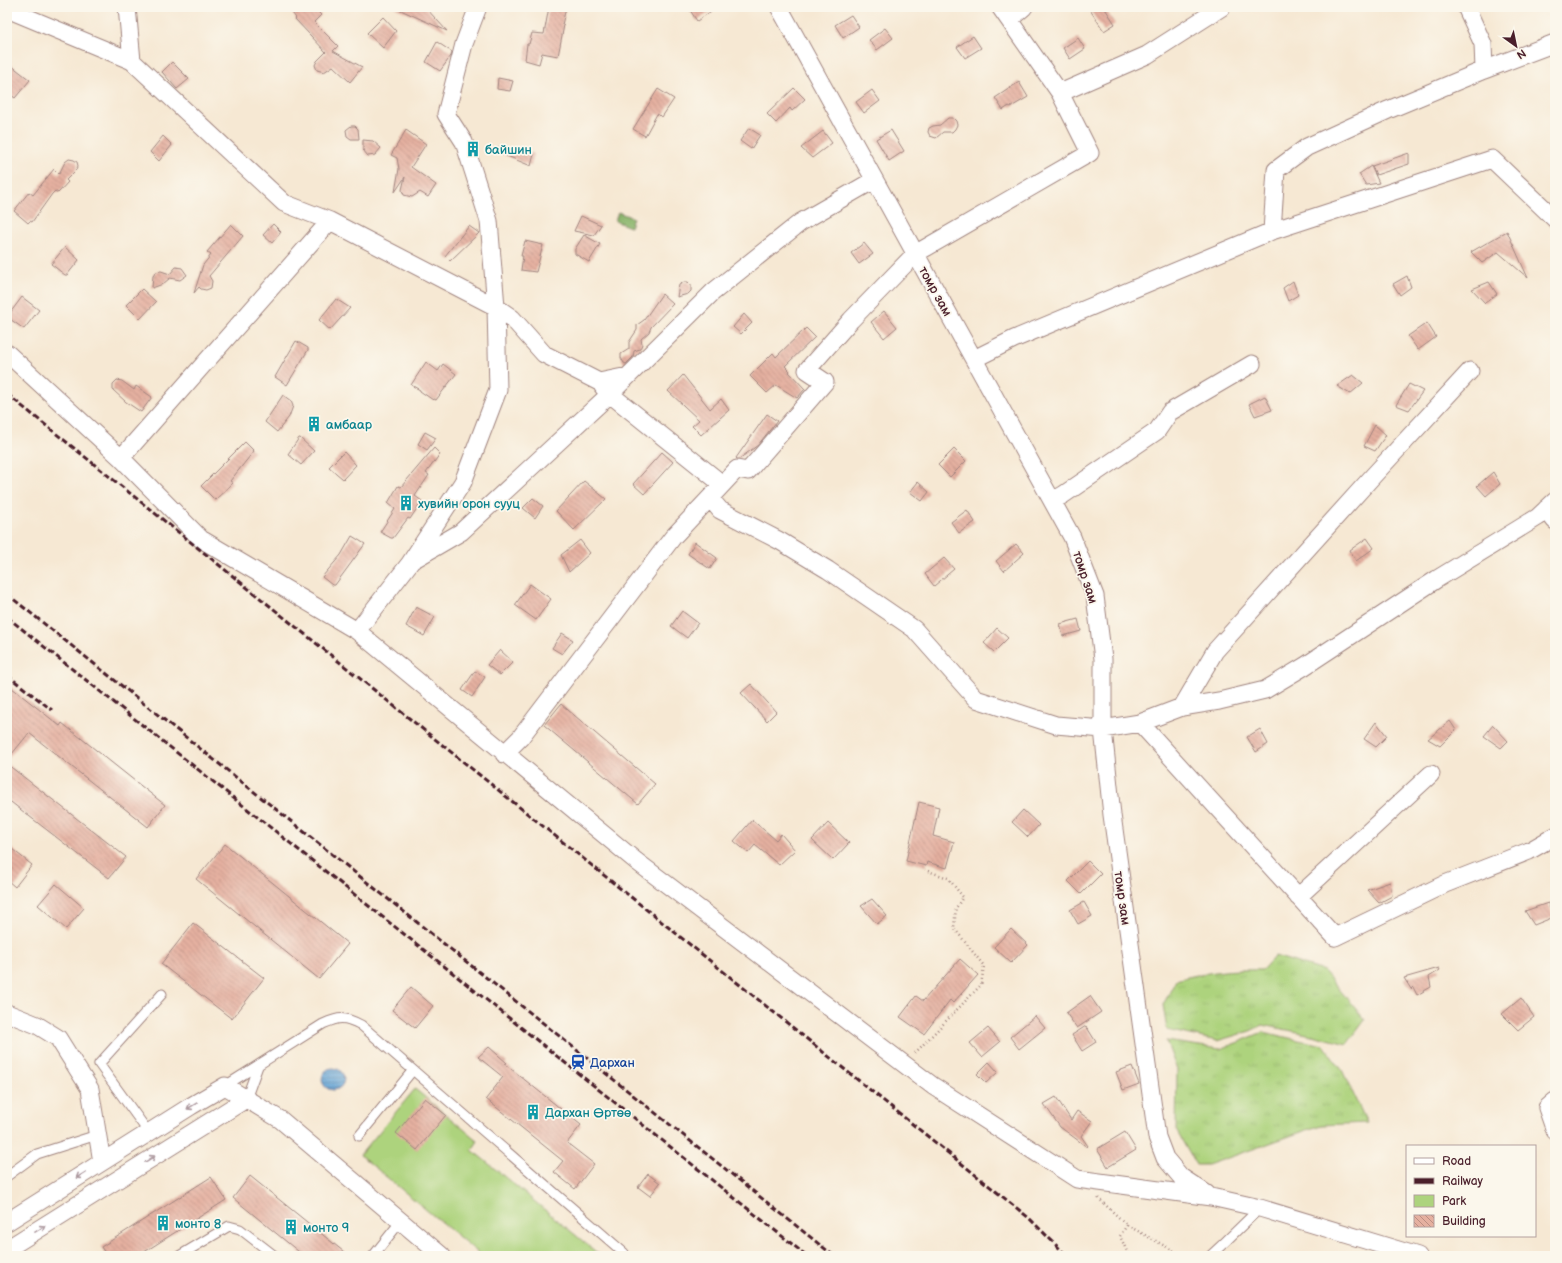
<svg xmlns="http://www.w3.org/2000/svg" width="1562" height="1263" font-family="'Balsamiq Sans',sans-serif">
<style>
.grass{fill:url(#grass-tufts);stroke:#7c7954}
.forest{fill:url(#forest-firs);stroke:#6a6a4c}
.park{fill:#add37d;stroke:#7c7954}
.water{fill:url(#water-rules);stroke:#566080}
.building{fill:url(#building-back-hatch)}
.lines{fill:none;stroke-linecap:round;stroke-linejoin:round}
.service-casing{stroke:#a0847f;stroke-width:11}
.minor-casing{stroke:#a0847f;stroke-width:19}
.path{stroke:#a0847f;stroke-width:2.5;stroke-dasharray:1 3;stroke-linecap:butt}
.service{stroke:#fff;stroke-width:9}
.minor{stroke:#fff;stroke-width:17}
.rail{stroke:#4a1f2b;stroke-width:3;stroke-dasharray:6 3;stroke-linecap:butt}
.oneway{stroke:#ae9aa0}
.labels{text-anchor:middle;stroke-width:3.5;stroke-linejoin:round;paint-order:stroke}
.culture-label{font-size:13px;fill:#0d838f;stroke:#fbf7ec;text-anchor:start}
.street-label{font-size:13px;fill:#4a1f2b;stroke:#fbf7ec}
.transit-label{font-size:13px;fill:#164399;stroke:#fbf7ec;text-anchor:start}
</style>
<defs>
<pattern id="grass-tufts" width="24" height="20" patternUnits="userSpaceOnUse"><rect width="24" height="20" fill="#add37d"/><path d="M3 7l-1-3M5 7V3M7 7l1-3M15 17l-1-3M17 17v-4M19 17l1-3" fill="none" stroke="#96b56c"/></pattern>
<pattern id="forest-firs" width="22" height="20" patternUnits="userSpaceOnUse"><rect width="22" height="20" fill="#8ab56c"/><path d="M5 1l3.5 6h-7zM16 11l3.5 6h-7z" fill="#739359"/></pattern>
<pattern id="water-rules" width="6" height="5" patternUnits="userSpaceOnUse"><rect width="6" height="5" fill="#62a2d4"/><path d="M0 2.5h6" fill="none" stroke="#5383ac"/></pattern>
<pattern id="building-back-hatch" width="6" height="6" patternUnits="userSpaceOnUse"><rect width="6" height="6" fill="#e5b0a0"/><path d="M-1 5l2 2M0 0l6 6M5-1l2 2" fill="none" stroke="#bc8f83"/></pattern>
</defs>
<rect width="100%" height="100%" fill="#fbf7ec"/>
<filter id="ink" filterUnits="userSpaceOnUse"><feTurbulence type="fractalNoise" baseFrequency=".025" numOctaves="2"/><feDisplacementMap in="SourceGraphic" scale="8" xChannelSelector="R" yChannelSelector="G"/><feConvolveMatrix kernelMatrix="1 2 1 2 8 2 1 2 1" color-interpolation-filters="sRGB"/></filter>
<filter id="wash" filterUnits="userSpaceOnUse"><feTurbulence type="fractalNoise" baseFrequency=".012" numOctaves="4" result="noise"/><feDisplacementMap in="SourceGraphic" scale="16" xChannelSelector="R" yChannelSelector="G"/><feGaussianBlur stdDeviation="0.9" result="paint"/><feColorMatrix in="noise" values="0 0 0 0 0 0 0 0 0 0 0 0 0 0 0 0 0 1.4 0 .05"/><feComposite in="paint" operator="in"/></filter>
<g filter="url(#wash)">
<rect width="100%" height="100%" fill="#f6e8d3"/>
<path class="grass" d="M1275 956 1324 971 1365 1020 1347 1044 1312 1035 1263 1025 1250 1031 1217 1041 1167 1030 1163 1005 1176 980C1205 972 1232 969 1262 970Z
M1263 1032 1298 1040 1324 1045 1342 1070 1367 1123 1321 1125 1208 1165H1196L1176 1130 1177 1070 1166 1041 1220 1049 1239 1042Z"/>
<path class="forest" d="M618 212 633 218 630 227 615 221Z"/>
<path class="park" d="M415 1089 478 1141 472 1150 601 1256H482L360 1155Z"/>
<path class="water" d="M322 1079a11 11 0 1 1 22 0a11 11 0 1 1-22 0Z"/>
<g id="blocks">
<path class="building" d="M291 7H299L302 11 307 7H313L321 15 314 22 338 46 333 51 362 67 350 82 333 66 324 72 317 70 315 65 317 61 326 52 295 19 296 18 289 9Z
M394 7H425L447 31Z
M549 7H566L562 25H564L558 56 542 53 539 64 525 60 527 44H529L532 33 544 34Z
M688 7H717L697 21Z
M1088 7H1104L1115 24 1104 31Z
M851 15 859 27 843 38 835 25Z
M383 17 396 31 383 48 367 33Z
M885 28 893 38 877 50 869 40Z
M973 36 981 48 965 58 957 47Z
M1078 38 1085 49 1070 59 1063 48Z
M437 42 452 52 451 56 440 71 426 62Z
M7 62 30 80 15 98 7 92Z
M172 62 189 79 177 89 162 72Z
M498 78 513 81 510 91 497 89Z
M1019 82 1028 97 1011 107 1009 106 1003 110 995 98Z
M794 88 805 99 792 111 790 108 776 123 767 114Z
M658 89 674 99 662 117 657 114 645 136 633 129Z
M872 90 880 101 864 113 856 102Z
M948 118H953L956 121 957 125 955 129 952 132H943L936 138 930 136 928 132 929 128 933 126 940 125Z
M351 126H355L358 129 359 139H351L347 136 346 130Z
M749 128 760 135 751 149 740 141Z
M406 130 426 144 411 167 436 185 428 197 420 192 412 197 404 195 402 190 405 177 395 192 399 169 397 158 391 155Z
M891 130 904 151 889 161 876 139Z
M823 131 832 143 812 158 801 148Z
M163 136 172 145 159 161 150 152Z
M363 140 373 141 381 148 375 155 368 156 363 150Z
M496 148 530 152 534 154 531 166 495 151Z
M1409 153V164L1376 175 1372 166Z
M69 159 74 160 77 162 78 166 76 170 66 180 68 182 59 192 58 193 55 191 52 194 32 222 30 221 28 223 14 211 29 192 33 195 54 169 59 174 65 162Z
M1371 166 1379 183 1366 185 1359 174Z
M581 216 601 225 594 235 574 231Z
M231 224 243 236 209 276 212 281 211 288 206 290 201 289 199 287 194 293 203 265 211 255 207 252Z
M273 224 281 232 272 243 263 235Z
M469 226 479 233 450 261 445 256Z
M1507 231 1528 278 1498 252 1482 263 1471 252Z
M584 235 600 244 589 262 575 254V249Z
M525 241 543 245 536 272 521 270 523 256H521Z
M864 243 873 254 859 264 851 253Z
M65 247 79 260 67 275H65L51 264Z
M176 267 182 268 187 275 180 280 170 278 163 284 152 288 153 276 156 272 161 271 170 274Z
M1407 276 1411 287 1400 295 1393 284Z
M1293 281 1298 295 1288 301 1283 288Z
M684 282H688L691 285V291L688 294 677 297 679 285Z
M1489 282 1497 294 1485 303 1472 289Z
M142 289 156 302 140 319 126 305Z
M662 294 673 304 651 327 649 332 641 339 642 344 640 349 634 351 633 357 626 364 624 363 621 358V354L629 349V342L637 330V325L644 320Z
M22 297 39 310 24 329 7 317Z
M336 299 350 308 330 330 319 320Z
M884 311 897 327 884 338 871 322Z
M744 314 752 323 741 334 733 327Z
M1427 323 1436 337 1418 350 1408 336Z
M806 328 815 337 785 366 790 371 789 372 805 389 797 398 776 385 767 393 750 376 773 353 776 357Z
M296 341 308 348V350L287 385 275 377Z
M426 362 438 371 443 364 456 374 436 400 434 399 433 400 420 391V390L411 385Z
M683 375 710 409 721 399 729 410 701 435 692 426 699 420 668 391Z
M1353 375 1363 383 1350 394 1337 386Z
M117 380 122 381 134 390 136 386 152 397 141 412 126 402 113 390V384Z
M1409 384 1423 391 1409 410 1396 405Z
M283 395 291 401 293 406 289 417 277 432 265 422Z
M1265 396 1272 410 1255 416 1249 404Z
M767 414 777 421 758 445 739 459H737L736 458Z
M1375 425 1386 435 1375 451 1364 446Z
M425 432 436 438 427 450 418 444Z
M299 438H300L314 451 301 465 288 454Z
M245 442 254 451 230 481 233 483 215 500 201 486Z
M434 448 440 454 426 473 429 475 415 496 422 501 410 519 408 518 393 538H391L380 532 395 509 388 503 398 486 401 487Z
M954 449 966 461 950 477 938 465Z
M344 452 356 465 343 479 329 467Z
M662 452 673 462 644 494 633 484Z
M1493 472 1500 484 1486 496 1477 486Z
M584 481 606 499 574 530 556 511Z
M918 482 929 492 922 501 910 492Z
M533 498 543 506 535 518 523 508Z
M967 510 975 522 959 533 951 522Z
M352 536 365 544 335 585H332L322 577 341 555Z
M1367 538 1374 548 1356 561 1350 550Z
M580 540 590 553 569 572 561 555Z
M695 542 717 558 710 569 688 554Z
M1016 544 1024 553 1004 571 996 561Z
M944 558 954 569 934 586 925 574Z
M530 584 551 599 536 620 515 605Z
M416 607 435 617 424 636 406 626Z
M682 611 698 623 687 638 671 626Z
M1078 619 1081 631 1063 636 1060 624Z
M997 628 1008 638 994 652 984 643Z
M562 633 573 640 562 654 552 648Z
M500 650 513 662 500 675 487 665Z
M475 671 485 677 472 697 462 690Z
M7 684 60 726 62 723 165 805 148 827 29 733 7 760Z
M751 684 776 712 767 721 741 693Z
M561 704 655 784 638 804 544 725Z
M1450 721 1456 730 1440 746 1428 739Z
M1376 722 1387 736 1376 747 1364 739Z
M1493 725 1508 741 1501 748 1484 736Z
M1260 729 1268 744 1256 752 1247 737Z
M7 764 126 857 109 878 7 799Z
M919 802 939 807 933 836 954 842 947 868 927 862 926 866 906 861Z
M1023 810 1039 825 1028 837 1012 822Z
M752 820 776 840 781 834 795 850 779 865 755 845 748 853 734 841Z
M828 823 849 843 833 860 812 840Z
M225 844 348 944 319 979 196 879Z
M7 845 32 865 15 887 7 880Z
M1088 861 1101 874 1081 894 1068 881Z
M1390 882 1392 896 1379 903 1367 890Z
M56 884 84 908 66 929 38 905Z
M872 899 887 916 877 924 861 906Z
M1084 902 1092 916 1078 924 1070 910Z
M1548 903 1554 917 1534 925 1525 911Z
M193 923 264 978 232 1019 161 964Z
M1011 929 1028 945 1011 963 994 947Z
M960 959 978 975 953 1003 950 1000 924 1034 900 1017 916 996 923 1001Z
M1439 968 1440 970 1429 977 1431 987 1417 995 1413 987 1411 989 1404 978Z
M411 987 433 1006 415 1028 392 1010Z
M1090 996 1101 1012 1077 1028 1066 1013Z
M1521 998 1534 1017 1518 1030 1502 1014Z
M1035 1016 1045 1028 1019 1049 1010 1037Z
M1086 1026 1096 1042 1082 1051 1072 1035Z
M988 1028 1000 1042 982 1057 970 1043Z
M489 1047 507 1063 505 1064 581 1125 567 1143 594 1164 575 1189 554 1172 563 1161 486 1099 503 1077 478 1057Z
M989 1062 998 1072 986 1083 977 1074Z
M1132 1066 1139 1084 1123 1090 1116 1072Z
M1056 1097 1071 1120 1077 1111 1092 1121 1081 1136 1088 1146 1087 1147 1060 1127 1044 1104Z
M425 1098 446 1115 417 1150 396 1133Z
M1125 1132 1136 1150 1108 1167 1097 1149Z
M648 1174 660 1183 650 1196 638 1187Z
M250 1176 349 1256H304L233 1198Z
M211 1177 226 1200 138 1256H107L101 1247Z"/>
</g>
</g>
<g filter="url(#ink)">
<use href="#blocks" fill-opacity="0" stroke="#a0847f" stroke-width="1"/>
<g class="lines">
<g class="service-casing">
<path id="service" d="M225 1086 323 1024C339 1017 344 1016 361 1025L624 1253 622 1256
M246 1099 258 1066
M149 1133 99 1064 162 994
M359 1136 413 1070
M7 1176 37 1154 97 1135
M179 1256 229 1226 240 1229 275 1256
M373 1256 401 1221
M1210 1256 1224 1243 1260 1208"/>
</g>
<g class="minor-casing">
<path id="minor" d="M127 7 132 61
M779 7 1072 537 1095 596 1103 659V729L1112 815 1157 1137 1165 1158 1181 1177 1207 1194
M7 9 132 61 284 203 330 221 496 307 512 318 544 354 599 382 628 376
M1009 20 1024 7
M1484 70 1555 43
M1060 93 1147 55 1222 7
M1272 231 1276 170 1307 147 1388 110 1484 70 1483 44 1466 7
M7 353 121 458 201 539 357 631 636 861 933 1086 1077 1179 1211 1197 1260 1208 1418 1256
M974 359 1014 339 1272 231 1492 159 1555 219
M603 387 610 394 722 484
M121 458 330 221
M710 498 720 510 780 541 828 570 914 629 976 699 1056 725 1103 729 1140 723 1182 707 1219 701 1265 690 1305 666 1437 579 1538 517 1555 501
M1052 501 1063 495 1157 431 1170 412 1252 364
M1546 509 1555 521
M413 560 461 532 610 394 713 292 801 222 874 180
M357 631 410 563 463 482 498 390 496 307 489 221 464 142 446 114 464 44 478 7
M1182 707 1215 651 1373 476 1470 371
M1140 723 1335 937 1445 884 1529 851 1555 836
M504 754 520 738 673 537 737 469 748 471 825 382 807 370 851 320 915 254 1090 153 1060 93 1000 7
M1298 897 1431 774
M7 1013 37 1025 58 1038 90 1089 102 1162
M1555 1101 1547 1108 1555 1131
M7 1222 191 1106 225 1086 281 1120 442 1256
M7 1249 246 1099"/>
</g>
<path class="path" d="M915 1053 981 985 984 966 954 928 956 908 963 897 948 878 925 870
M1098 1198 1127 1225 1183 1256
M1127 1225 1120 1236 1129 1256"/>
<use href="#service" class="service"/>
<use href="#minor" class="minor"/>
<path class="rail" d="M7 394 1029 1218 1067 1256
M7 594 834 1256
M7 617 807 1256
M7 675 52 710"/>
</g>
<defs><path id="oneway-shaft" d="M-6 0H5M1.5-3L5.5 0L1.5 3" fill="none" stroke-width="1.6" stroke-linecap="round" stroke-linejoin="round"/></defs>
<g class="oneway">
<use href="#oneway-shaft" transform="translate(192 1106) rotate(149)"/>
<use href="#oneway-shaft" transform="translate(150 1159) rotate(-32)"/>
<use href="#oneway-shaft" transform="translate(81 1175) rotate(148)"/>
<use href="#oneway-shaft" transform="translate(40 1229) rotate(-32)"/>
</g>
</g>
<defs>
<g id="building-bare" transform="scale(1.2)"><path d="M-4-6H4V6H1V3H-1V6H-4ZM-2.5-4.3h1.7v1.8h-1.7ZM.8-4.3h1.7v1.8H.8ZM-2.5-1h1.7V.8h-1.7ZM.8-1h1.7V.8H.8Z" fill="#0f9aa8" stroke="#fbf7ec" stroke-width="2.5" paint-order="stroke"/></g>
<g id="station-bare" transform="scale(1.2)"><path d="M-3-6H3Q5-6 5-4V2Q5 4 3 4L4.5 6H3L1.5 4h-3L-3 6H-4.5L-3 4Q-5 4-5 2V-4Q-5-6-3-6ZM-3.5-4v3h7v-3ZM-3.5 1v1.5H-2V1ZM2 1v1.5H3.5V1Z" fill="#1a4fb4" stroke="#fbf7ec" stroke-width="2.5" paint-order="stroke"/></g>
</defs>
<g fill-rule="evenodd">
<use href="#building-bare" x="473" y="149"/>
<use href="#building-bare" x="314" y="424"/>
<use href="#building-bare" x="406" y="503"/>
<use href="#station-bare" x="578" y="1062"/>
<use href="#building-bare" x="533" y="1112"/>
<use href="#building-bare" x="163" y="1223"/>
<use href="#building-bare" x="291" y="1227"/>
</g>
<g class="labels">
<g class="culture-label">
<text x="485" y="154">байшин</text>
<text x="326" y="429">амбаар</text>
<text x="418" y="508">хувийн орон сууц</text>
<text x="545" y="1117">Дархан Өртөө</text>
<text x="175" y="1228">монто 8</text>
<text x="303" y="1232">монто 9</text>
</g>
<g class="street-label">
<text transform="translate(936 291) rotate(61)" y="5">томр зам</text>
<text transform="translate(1086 577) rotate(72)" y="5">томр зам</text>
<text transform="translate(1123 898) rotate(82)" y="5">томр зам</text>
</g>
<g class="transit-label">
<text x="590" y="1067">Дархан</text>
</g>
</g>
<rect width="1562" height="1263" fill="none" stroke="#fbf7ec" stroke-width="24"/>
<rect x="1406" y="1145" width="130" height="92" fill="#fbf7ec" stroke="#b4a19f"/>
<rect x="1414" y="1158" width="20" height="6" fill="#ffffff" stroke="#b4a19f"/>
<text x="1442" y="1165" font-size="12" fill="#4a1f2b">Road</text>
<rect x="1414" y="1178" width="20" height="6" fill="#4a1f2b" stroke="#b4a19f"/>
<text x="1442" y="1185" font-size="12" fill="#4a1f2b">Railway</text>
<rect x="1414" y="1195" width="20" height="12" fill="#add37d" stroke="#b4a19f"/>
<text x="1442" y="1205" font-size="12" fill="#4a1f2b">Park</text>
<rect x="1414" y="1215" width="20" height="12" fill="url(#building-back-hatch)" stroke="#b4a19f"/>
<text x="1442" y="1225" font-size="12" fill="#4a1f2b">Building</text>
<g transform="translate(1516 46) rotate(147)" stroke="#fbf7ec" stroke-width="3" paint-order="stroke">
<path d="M0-3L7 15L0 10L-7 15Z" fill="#4a1f2b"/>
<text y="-6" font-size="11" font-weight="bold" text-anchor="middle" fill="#4a1f2b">N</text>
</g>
</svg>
